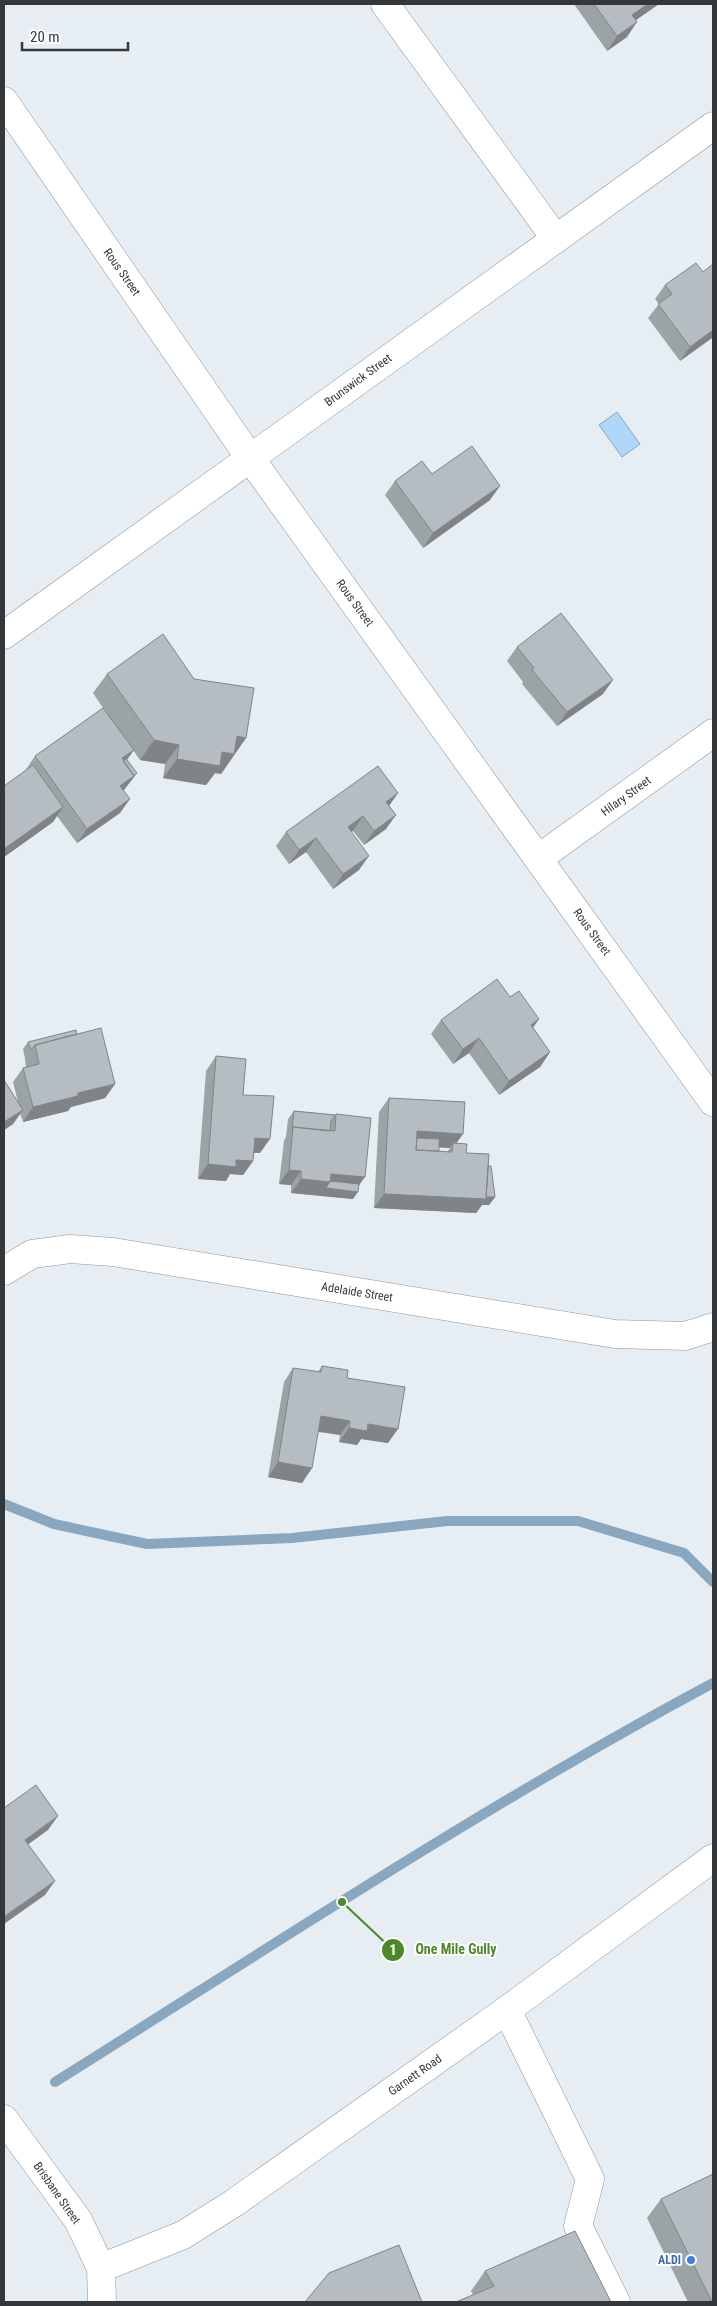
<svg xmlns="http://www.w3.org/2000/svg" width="717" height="2306" font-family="'Roboto Condensed',sans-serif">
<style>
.water{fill:#aed7fa;stroke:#8aa7c0}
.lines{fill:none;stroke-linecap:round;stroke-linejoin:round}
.stream{stroke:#8aa7c0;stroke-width:10}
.minor-casing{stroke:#8e959b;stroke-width:29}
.minor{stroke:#fff;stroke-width:28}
.wall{fill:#9ca3a7;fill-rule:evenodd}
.shaded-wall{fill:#7f8488}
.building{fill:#b5bdc2;stroke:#7f8488}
.shop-dot{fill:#3f7fe0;stroke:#fff;stroke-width:2}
.labels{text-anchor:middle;stroke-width:4;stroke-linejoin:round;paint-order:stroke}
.street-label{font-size:12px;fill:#35383a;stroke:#fff}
.shop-label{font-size:12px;font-weight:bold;fill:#366cbe;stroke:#fff;text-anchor:end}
.leader{fill:none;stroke:#4b8827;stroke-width:2}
.callout-dot{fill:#4b8827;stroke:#fff;stroke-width:2}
.mark-label{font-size:15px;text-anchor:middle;font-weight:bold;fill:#fff}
.callout-label{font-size:14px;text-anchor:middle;font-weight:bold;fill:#4b8827;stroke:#fff;stroke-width:4;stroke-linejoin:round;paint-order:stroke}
</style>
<rect width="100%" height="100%" fill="#e6eef4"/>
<path class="water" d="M617 412 640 444 622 457 599 425Z"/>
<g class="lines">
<path class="stream" d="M4 1504 54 1524 147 1544 292 1538 447 1521H578L684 1553 713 1582
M55 2082C272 1946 487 1804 713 1683"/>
<g class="minor-casing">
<path id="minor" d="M385 4 556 239
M4 101 250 458 713 1102
M4 635 713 126
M539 858 713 733
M4 1271 32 1254 70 1249 113 1252 615 1334 685 1336 713 1327
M507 2010 590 2179 578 2226 616 2302
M4 2119 78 2220 101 2268 102 2302
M101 2268 183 2235 234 2203 507 2010 713 1858"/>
</g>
<use href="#minor" class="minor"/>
</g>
<path class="wall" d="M574 4H659L635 20 627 37 607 51Z
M703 272 712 338 680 361 648 318 659 304 655 299 665 285Z
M432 474 490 500 423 548 385 495 395 481Z
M517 647 603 694 557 726 522 684 523 682 507 661Z
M107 674 194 679 246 738 221 774 215 773 206 785 163 778 165 764 140 760 133 750 127 759 137 773 124 790 120 813 77 843 57 816 53 822 4 857V786L25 771 35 756 103 708 93 693Z
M398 793 389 806 386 829 364 845 353 831 351 832 359 870 333 889 306 852 289 864 276 846 286 832Z
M510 997 539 1019 533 1028 550 1052 540 1067 499 1095 469 1053 453 1064 431 1034 441 1020Z
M77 1034 115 1084 105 1098 71 1107 68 1111 23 1122 20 1113 13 1124 4 1130V1080L18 1102 13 1082 23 1068 26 1067 25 1059V1058L23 1049 28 1042Z
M216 1056 243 1095 260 1153H254L253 1161 243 1175 230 1174 226 1181 198 1179 206 1071Z
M389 1098 456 1143 466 1153 488 1166 495 1197 489 1205H482L476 1213 374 1208 379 1112ZM439 1147 450 1148 447 1152 439 1151Z
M294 1111 371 1118 359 1186 353 1199 291 1193V1185L279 1184 284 1141 286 1137 288 1119Z
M322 1366 347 1378 388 1443 361 1439 357 1445 339 1442 340 1435 318 1432 312 1468 302 1483 268 1477 284 1382 293 1368 318 1372Z
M661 2199 713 2302H688L647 2218Z
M485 2271 611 2302H455L473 2295 471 2291Z"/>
<path class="shaded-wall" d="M648 4H659L622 30 632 15Z
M637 22 627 37 607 51 617 36Z
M713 330V336L712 338 680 361 690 347Z
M500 486 490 500 423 548 433 533Z
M613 680 603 694 557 726 567 712Z
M237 736 246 738 221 774 215 773 206 785 163 778 177 759Z
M154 740 179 745 165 764 140 760Z
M134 750 124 764 122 758Z
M137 773 124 790 110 800 120 786Z
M398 793 388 807 386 802Z
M130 799 120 813 77 843 87 829Z
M63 807 53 822 4 857V849Z
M396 815 386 829 364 845 374 831Z
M363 816 353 831 338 841 348 827Z
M316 838 306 852 289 864 299 850Z
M369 856 359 870 333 889 343 874Z
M539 1019 529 1033 531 1025Z
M479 1038 469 1053 453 1064 463 1049Z
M550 1052 540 1067 499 1095 509 1081Z
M115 1084 105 1098 71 1107 68 1111 23 1122 33 1107 78 1093Z
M23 1110 13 1124 4 1130V1122Z
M417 1131 463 1134 453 1148V1143L450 1148 412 1146Z
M255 1138 270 1139 260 1153 245 1152Z
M236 1160 253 1161 243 1175 230 1174 226 1181 198 1179 208 1164Z
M289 1170 301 1171 291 1185 279 1184Z
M331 1174 365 1177 355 1191 358 1192 353 1199 291 1193 301 1179Z
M384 1194 482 1197H495L489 1205H482L476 1213 374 1208Z
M321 1416 350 1421 340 1435 311 1430Z
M368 1424 398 1429 388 1443 361 1439 357 1445 339 1442 349 1428Z
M278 1462 312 1468 302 1483 268 1477Z
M58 1816 48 1830 15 1854 25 1840Z
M55 1881 45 1895 4 1924V1918L5 1916Z"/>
<path class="building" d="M594 4H648L632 15 637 22 617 36Z
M696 263 703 272 713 264V330L690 347 658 304 672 294 665 285Z
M472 446 500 486 433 533 395 481 422 461 432 474Z
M561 613 613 680 567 712 532 670 534 668 517 647Z
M163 634 194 679 254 688 246 738 237 736 234 754 222 752 220 766 177 759 179 745 154 740 107 674Z
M103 708 134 750 122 758 134 776 120 786 130 799 87 829 35 756Z
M126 759 137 773 134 776 123 761Z
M33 765 63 807 4 849V786Z
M378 766 398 793 386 802 396 815 374 831 363 816 348 827 369 856 343 874 316 838 299 850 286 832Z
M497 979 510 997 519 991 539 1019 531 1025 550 1052 509 1081 479 1038 463 1049 441 1020Z
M101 1028 115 1084 78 1093V1096L33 1107 23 1068 39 1064 35 1045Z
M76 1030 77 1034 35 1045 31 1050 28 1042Z
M216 1056 246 1059 243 1095 274 1096 270 1139 255 1138 253 1161 236 1160V1167L208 1164Z
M4 1080 23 1110 4 1122Z
M389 1098 465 1102 463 1134 417 1131 416 1150 452 1152 453 1143 467 1144 466 1153 489 1154 486 1199 384 1194Z
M294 1111 335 1115 331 1121 330 1131 293 1127 292 1129Z
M336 1114 371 1118 365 1177 331 1174 330 1182 301 1179V1171L289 1170 293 1127 335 1131Z
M417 1138 439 1139V1151L416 1150Z
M488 1166H491L495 1197H486Z
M330 1181 359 1184 358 1192 326 1188Z
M322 1366 348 1370 347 1378 405 1387 398 1429 368 1424 367 1431 349 1428 350 1421 321 1416 312 1468 278 1462 293 1368 321 1372Z
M36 1785 58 1816 25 1840 55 1881 5 1916 4 1914V1808Z
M713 2174V2302H712L661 2199Z
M575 2231 611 2302H456L494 2286 485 2271Z
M399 2245 422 2302H305L329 2273Z"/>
<circle class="shop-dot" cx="691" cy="2260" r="5"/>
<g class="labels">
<g class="street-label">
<text transform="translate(122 272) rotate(55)" y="4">Rous Street</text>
<text transform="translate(358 380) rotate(-36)" y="4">Brunswick Street</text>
<text transform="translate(355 603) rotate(54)" y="4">Rous Street</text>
<text transform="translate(626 796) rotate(-36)" y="4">Hilary Street</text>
<text transform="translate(592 932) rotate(54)" y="4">Rous Street</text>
<text transform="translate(357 1292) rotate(9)" y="4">Adelaide Street</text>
<text transform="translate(415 2075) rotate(-35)" y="4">Garnett Road</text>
<text transform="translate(57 2193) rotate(55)" y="4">Brisbane Street</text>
</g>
<g class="shop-label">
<text x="681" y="2264">ALDI</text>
</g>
</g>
<path class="leader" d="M342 1902L393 1950"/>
<g class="callout-dot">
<circle cx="342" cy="1902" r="5"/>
<circle cx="393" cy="1950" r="12"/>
</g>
<g class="mark-label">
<text x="393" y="1955">1</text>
</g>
<g class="callout-label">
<text x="456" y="1954">One Mile Gully</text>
</g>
<rect width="717" height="2306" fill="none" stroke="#35383a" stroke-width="10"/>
<path d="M22 42v8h106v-8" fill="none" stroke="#35383a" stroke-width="2.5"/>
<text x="30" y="42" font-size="15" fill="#35383a" stroke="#ffffff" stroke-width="4" paint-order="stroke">20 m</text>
</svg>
